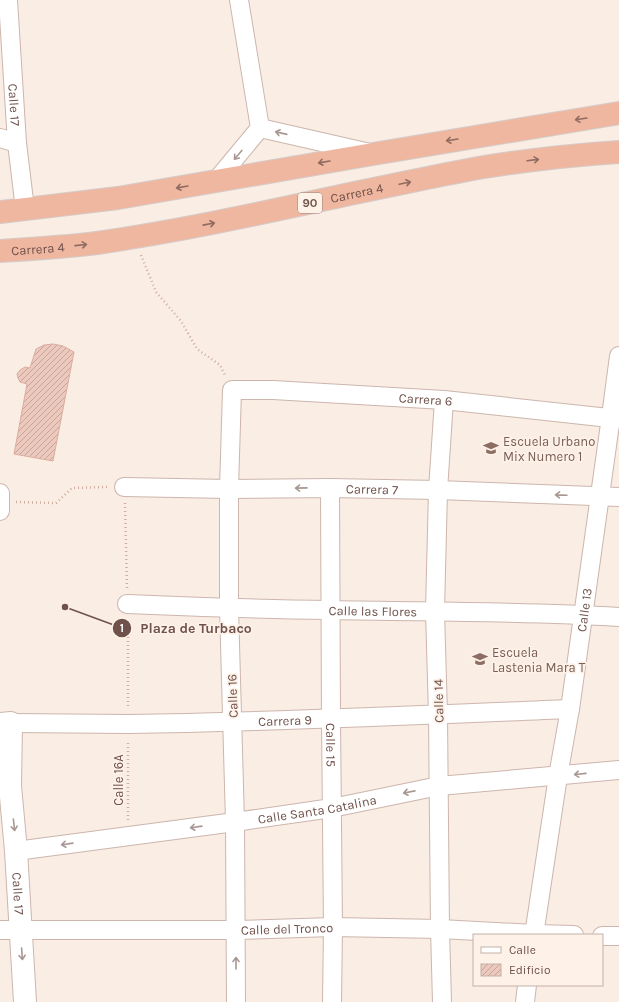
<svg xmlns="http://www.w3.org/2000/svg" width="619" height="1002" font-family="Karla,sans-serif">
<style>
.building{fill:url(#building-hatch);stroke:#ddad9f}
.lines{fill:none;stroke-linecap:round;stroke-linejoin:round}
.minor-casing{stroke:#ccb6ad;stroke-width:20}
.tertiary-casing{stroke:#ccb6ad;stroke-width:24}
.trunk-casing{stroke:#d4cbc9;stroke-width:24}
.path{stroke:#d0aca1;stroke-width:2.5;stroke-dasharray:1 3;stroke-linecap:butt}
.minor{stroke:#fff;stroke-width:18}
.tertiary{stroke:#fff;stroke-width:22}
.trunk{stroke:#f0b7a0;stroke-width:22}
.oneway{stroke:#8f6b60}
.oneway2{stroke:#a99793}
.labels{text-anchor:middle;stroke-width:3.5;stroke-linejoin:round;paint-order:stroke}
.shield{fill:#fdf1e8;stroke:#9a827a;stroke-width:1}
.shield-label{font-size:12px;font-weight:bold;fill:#6f524b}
.street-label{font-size:13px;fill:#6f524b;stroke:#fdf1e8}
.education-label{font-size:13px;fill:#785e54;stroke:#fdf1e8;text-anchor:start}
.leader{fill:none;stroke:#6f524b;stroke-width:1.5}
.callout-dot{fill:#6f524b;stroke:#fdf1e8;stroke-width:1.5}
.mark-label{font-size:12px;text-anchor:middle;font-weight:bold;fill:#fff}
.callout-label{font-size:14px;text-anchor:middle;font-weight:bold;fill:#6f524b;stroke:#fdf1e8;stroke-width:3.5;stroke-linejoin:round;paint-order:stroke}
</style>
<defs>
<pattern id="building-hatch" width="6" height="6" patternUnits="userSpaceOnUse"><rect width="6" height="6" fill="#ecc8bd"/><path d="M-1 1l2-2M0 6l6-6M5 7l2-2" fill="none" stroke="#c3a59c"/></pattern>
</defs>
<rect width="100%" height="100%" fill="#faede3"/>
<path class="building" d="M53 344 63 346 74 352 53 461 14 454 27 384 20 382 18 378 17 374 20 370 25 367 30 368 36 349 44 345Z"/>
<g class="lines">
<g class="minor-casing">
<g id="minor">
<path id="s1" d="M8 0 17 143 25 209"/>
<path d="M260 128 370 153"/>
<path d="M0 138 17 143"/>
<path d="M216 181 260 128 239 0"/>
<path id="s2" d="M124 487 229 489 330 488 438 490 619 497"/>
<path id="s3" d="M330 488 331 719 333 927 332 1002"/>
<path d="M0 493V511"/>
<path id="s4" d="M127 604C195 607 263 609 331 610 427 612 523 611 619 617"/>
<path id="s5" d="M11 723C50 723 90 724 129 724 276 722 423 715 570 709"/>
<path id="s6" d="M16 851 235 822 332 808 439 786 619 770"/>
<path id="s7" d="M0 930H236L333 927 440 929 534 934 574 935"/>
<path id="s8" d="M534 935 558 776 570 709 611 417 619 356"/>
<path d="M602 936H619"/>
<path id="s9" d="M236 1002 235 822 229 608V489L232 390H273L444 400 619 419"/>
<path d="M442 1002 440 929 438 715 435 611 438 490 444 400"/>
<path d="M525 1002 527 985"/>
</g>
</g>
<g class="tertiary-casing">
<g id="tertiary">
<path id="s10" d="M0 724 11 723 10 786 16 851 25 1002"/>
</g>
</g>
<g class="trunk-casing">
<g id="trunk">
<path d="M0 212 118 198 373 154 619 113"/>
<path id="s11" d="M0 251C32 249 65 247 97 243 187 230 275 210 364 191 404 183 444 174 484 167 529 160 574 155 619 152"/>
</g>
</g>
<path class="path" d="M141 255 156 292 181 321 197 349 220 365 225 375
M16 502 56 503 72 488 107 487
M125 503 127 588
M128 621V708
M128 820V741"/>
<use href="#minor" class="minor"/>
<use href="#tertiary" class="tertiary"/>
<use href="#trunk" class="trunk"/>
</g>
<defs><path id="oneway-shaft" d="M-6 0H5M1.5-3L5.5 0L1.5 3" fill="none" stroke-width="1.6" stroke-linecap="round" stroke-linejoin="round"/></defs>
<g class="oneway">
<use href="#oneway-shaft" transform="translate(581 119) rotate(171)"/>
<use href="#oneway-shaft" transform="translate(452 140) rotate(171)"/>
<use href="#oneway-shaft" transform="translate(533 160) rotate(-7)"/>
<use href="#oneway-shaft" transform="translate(324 162) rotate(170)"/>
<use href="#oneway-shaft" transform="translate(405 183) rotate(-12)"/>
<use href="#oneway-shaft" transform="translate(182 187) rotate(170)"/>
<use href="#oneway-shaft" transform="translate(209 224) rotate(-11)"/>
<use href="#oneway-shaft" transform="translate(81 245) rotate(-6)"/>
</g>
<g class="oneway2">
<use href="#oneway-shaft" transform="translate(281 133) rotate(-167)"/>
<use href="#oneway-shaft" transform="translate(238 155) rotate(130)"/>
<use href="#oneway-shaft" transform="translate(301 488) rotate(179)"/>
<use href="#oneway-shaft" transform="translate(561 495) rotate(-178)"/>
<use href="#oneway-shaft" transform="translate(580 774) rotate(174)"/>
<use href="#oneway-shaft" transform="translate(409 792) rotate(169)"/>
<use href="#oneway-shaft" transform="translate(14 825) rotate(84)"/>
<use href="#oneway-shaft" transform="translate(196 827) rotate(172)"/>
<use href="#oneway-shaft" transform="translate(67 844) rotate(172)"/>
<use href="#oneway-shaft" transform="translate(22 954) rotate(86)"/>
<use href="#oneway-shaft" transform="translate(236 963) rotate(-90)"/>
</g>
<defs>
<g id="school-bare" transform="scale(1.2)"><path d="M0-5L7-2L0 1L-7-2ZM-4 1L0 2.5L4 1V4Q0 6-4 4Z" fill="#8d6e63" stroke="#fdf1e8" stroke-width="2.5" paint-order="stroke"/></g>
</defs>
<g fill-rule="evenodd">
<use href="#school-bare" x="491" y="448"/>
<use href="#school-bare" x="480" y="659"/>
</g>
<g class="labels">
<rect class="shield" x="298" y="193" width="24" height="20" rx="3"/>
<g class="shield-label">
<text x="310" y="207">90</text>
</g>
<g class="street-label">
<text dy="5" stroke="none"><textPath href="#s1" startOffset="105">Calle 17</textPath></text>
<text dy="5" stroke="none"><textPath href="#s11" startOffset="362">Carrera 4</textPath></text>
<text dy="5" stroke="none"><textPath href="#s11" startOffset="38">Carrera 4</textPath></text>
<text dy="5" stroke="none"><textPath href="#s9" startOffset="806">Carrera 6</textPath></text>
<text dy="5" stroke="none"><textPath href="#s2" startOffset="248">Carrera 7</textPath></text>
<text dy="5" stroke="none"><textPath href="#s8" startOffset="329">Calle 13</textPath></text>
<text dy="5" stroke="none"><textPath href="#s4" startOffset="246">Calle las Flores</textPath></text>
<text transform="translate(232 696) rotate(-92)" y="5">Calle 16</text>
<text transform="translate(438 701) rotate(-91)" y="5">Calle 14</text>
<text dy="5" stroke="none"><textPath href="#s5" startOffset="274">Carrera 9</textPath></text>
<text dy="5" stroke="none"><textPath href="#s3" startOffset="257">Calle 15</textPath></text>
<text transform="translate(118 780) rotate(-90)" y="5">Calle 16A</text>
<text dy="5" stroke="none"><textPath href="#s6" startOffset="304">Calle Santa Catalina</textPath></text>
<text dy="5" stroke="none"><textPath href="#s10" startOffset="182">Calle 17</textPath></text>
<text dy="5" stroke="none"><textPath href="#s7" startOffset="287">Calle del Tronco</textPath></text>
</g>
<g class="education-label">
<text x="503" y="446">Escuela Urbano<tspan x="503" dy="15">Mix Numero 1</tspan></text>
<text x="492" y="657">Escuela<tspan x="492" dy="15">Lastenia Mara T</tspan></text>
</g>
</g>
<path class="leader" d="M65 607L122 628"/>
<g class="callout-dot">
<circle cx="65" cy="607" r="4"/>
<circle cx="122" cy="628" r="10"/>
</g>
<g class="mark-label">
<text x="122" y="632">1</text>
</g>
<g class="callout-label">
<text x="196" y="633">Plaza de Turbaco</text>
</g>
<rect x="473" y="934" width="130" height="52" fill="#fdf1e8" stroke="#c4b1a9"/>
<rect x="481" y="947" width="20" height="6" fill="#ffffff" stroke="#c4b1a9"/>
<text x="509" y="954" font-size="12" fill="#6f524b">Calle</text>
<rect x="481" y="964" width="20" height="12" fill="url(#building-hatch)" stroke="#c4b1a9"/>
<text x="509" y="974" font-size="12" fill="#6f524b">Edificio</text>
</svg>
